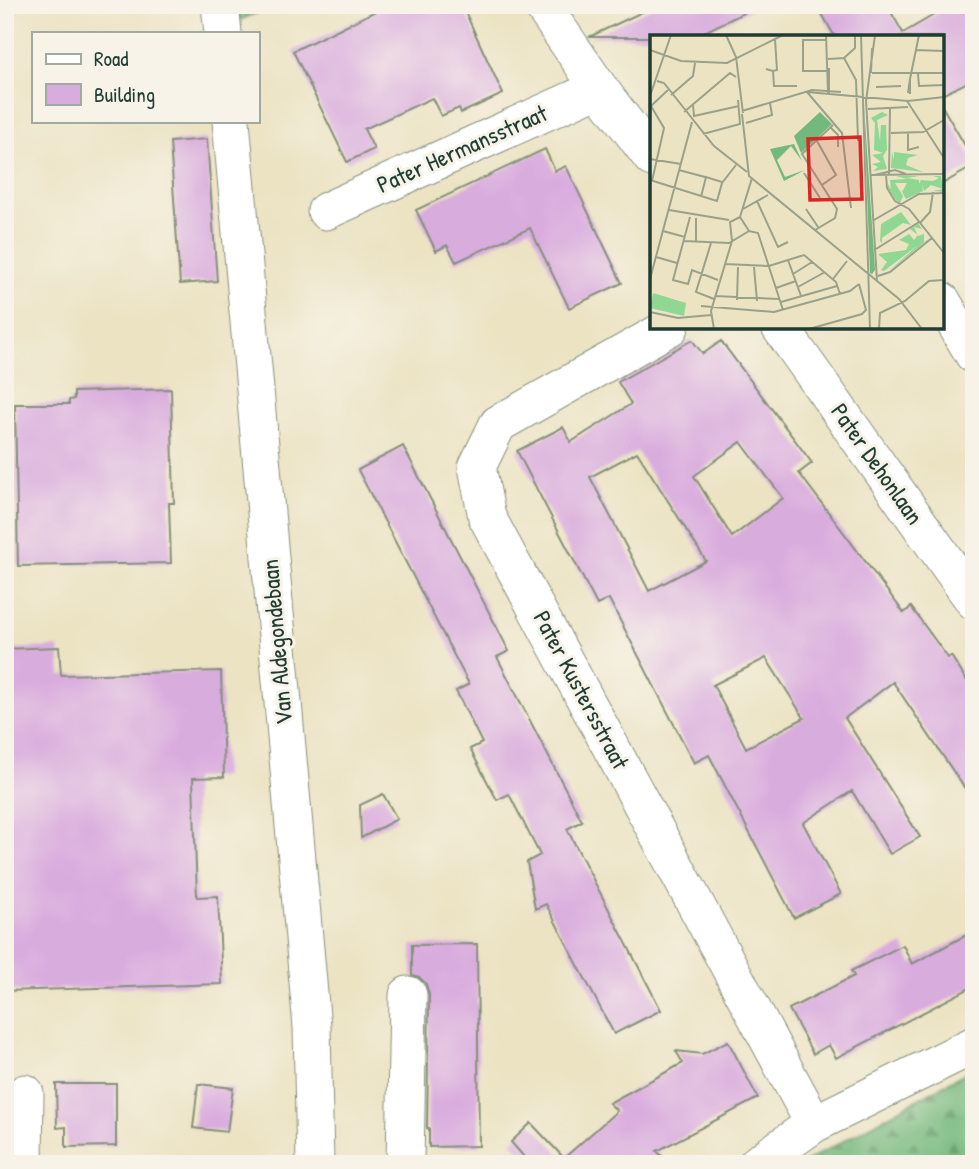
<svg xmlns="http://www.w3.org/2000/svg" width="979" height="1169" font-family="'Patrick Hand',sans-serif">
<style>
.forest{fill:url(#forest-firs);stroke:#497a58;stroke-width:2}
.building{fill:#d9acde;fill-rule:evenodd}
.lines{fill:none;stroke-linecap:round;stroke-linejoin:round}
.minor-casing{stroke:#86907c;stroke-width:39}
.minor{stroke:#fff;stroke-width:37}
.labels{text-anchor:middle;stroke-width:6;stroke-linejoin:round;paint-order:stroke}
.street-label{font-size:24px;fill:#1f3d34;stroke:#f7f3e8}
.inset-road{fill:none;stroke:#9aa18a;stroke-width:2}
.view{fill:#d62828;fill-opacity:0.15;stroke:#d62828;stroke-width:3.5}
.inset-edge{fill:none;stroke:#1f3d34;stroke-width:3.5}
</style>
<defs>
<pattern id="forest-firs" width="22" height="20" patternUnits="userSpaceOnUse" patternTransform="scale(1.75)"><rect width="22" height="20" fill="#73b87c"/><path d="M5 1l3.5 6h-7zM16 11l3.5 6h-7z" fill="#5e9766"/></pattern>
</defs>
<rect width="100%" height="100%" fill="#f7f3e8"/>
<filter id="ink" filterUnits="userSpaceOnUse"><feTurbulence type="fractalNoise" baseFrequency=".0143" numOctaves="2"/><feDisplacementMap in="SourceGraphic" scale="14" xChannelSelector="R" yChannelSelector="G"/><feConvolveMatrix kernelMatrix="1 2 1 2 8 2 1 2 1" color-interpolation-filters="sRGB"/></filter>
<filter id="wash" filterUnits="userSpaceOnUse"><feTurbulence type="fractalNoise" baseFrequency=".00686" numOctaves="4" result="noise"/><feDisplacementMap in="SourceGraphic" scale="28" xChannelSelector="R" yChannelSelector="G"/><feGaussianBlur stdDeviation="1.57" result="paint"/><feColorMatrix in="noise" values="0 0 0 0 0 0 0 0 0 0 0 0 0 0 0 0 0 1.4 0 .05"/><feComposite in="paint" operator="in"/></filter>
<g filter="url(#wash)">
<rect width="100%" height="100%" fill="#ece3c3"/>
<path class="forest" d="M225 5H275L228 25Z
M974 1068V1164H802Z"/>
<g id="blocks">
<path class="building" d="M388 5H462L503 94 461 113 459 108 441 116 432 98 364 129 374 149 347 162 293 51Z
M657 5H760L694 37H589Z
M817 5H887L903 33 951 5H974V79L942 95V37H835Z
M942 106 974 161V166L942 184Z
M207 139 217 281 180 284 170 142Z
M545 149 555 171 566 166 622 283 569 308 530 228 456 262 447 245 436 251 416 210Z
M692 340 703 354 721 341 812 463 799 473 904 613 911 607 948 658 951 656 974 692V802L893 682 845 718 920 837 890 854 852 791 803 823 841 894 794 918 709 755 694 763 609 599 597 605 517 451 563 427 571 442 631 404 618 382ZM741 442 783 498 732 537 694 476ZM637 452 706 561 649 591 590 477ZM766 658 804 718 746 748 713 685Z
M171 389 174 503H169L171 563 18 566 15 404H69V400L74 399V392Z
M403 446 509 651 497 657 582 821 567 829 661 1010 614 1034 546 904 535 909 527 862 540 855 509 794 497 800 470 749 482 743 456 691 469 684 358 470Z
M59 647 61 675 221 671 224 777 193 778 197 897 218 896 222 984 5 991V649Z
M383 794 397 819 361 838 360 805Z
M974 931V986L836 1058 829 1045 813 1054 789 1009 854 976 851 971 903 945 912 964Z
M477 944 479 1146 429 1147V1128H427L429 995 426 984 419 977 412 975V945Z
M728 1041 758 1098 657 1151 669 1164H530L511 1142 531 1123 564 1158 617 1111 609 1103 683 1063 676 1051 702 1054Z
M56 1084H116V1146L66 1147V1127L57 1128Z
M198 1084 233 1088 227 1132 193 1128Z"/>
</g>
</g>
<g filter="url(#ink)">
<use href="#blocks" fill-opacity="0" stroke="#86907c" stroke-width="2"/>
<g class="lines">
<g class="minor-casing">
<path id="minor" d="M220 5 223 33
M542 5 599 88 652 158
M231 121 312 1027 315 1164
M326 211 599 88
M942 301 974 355
M670 327 498 424 477 467 487 517 814 1124
M780 327 974 601
M24 1164 25 1093
M405 1164 408 995
M757 1164 814 1124 974 1045"/>
</g>
<use href="#minor" class="minor"/>
</g>
</g>
<g class="labels">
<g class="street-label">
<text transform="translate(462 149) rotate(-24)" y="8">Pater Hermansstraat</text>
<text transform="translate(877 464) rotate(55)" y="8">Pater Dehonlaan</text>
<text transform="translate(277 642) rotate(-95)" y="8">Van Aldegondebaan</text>
<text transform="translate(581 690) rotate(62)" y="8">Pater Kustersstraat</text>
</g>
</g>
<g transform="translate(650 35)">
<rect width="294" height="294" fill="#ece3c3"/>
<path d="M214 71 225 235 222 239 220 238ZM170 77 182 89 151 118 144 101ZM144 109 152 126 141 111 127 125 135 142 155 135 134 146 120 114Z" fill="#73b87c"/>
<path d="M3 258 36 268 34 281 0 273Z" fill="#8fd792"/>
<path d="M232 77 238 80 227 85 230 106 231 90H236L237 115 233 121 237 134 223 136 228 132 222 129 231 127 222 120 233 118 224 115 225 88 221 83ZM242 117 244 125V117L268 120 258 123 256 130 273 137 241 133ZM246 141H269L257 143 269 145V149L271 145 283 146 289 143 283 141H291L294 157 283 156 293 154 281 150 274 156 272 149 273 156 256 164 252 157 257 148H245L253 161 250 168 246 165 238 153V149L241 154 240 145 257 144ZM251 177 261 190 253 188 232 203V208L230 206 231 189ZM268 188 272 194 264 192 268 201 274 199V207L280 203 239 236 268 210 234 236 231 235 237 227 228 219 256 215 259 209 249 205 259 199 264 205 268 200 260 194Z" fill="#8fd792"/>
<path class="inset-road" d="M76 0 86 22 93 78M176 0 178 58M211 0 220 294M225 0 216 66 227 246M177 5H153V36H179M0 15 31 26 77 28 133 0M266 15 294 16M194 23 205 13V0M178 24 194 23 206 45 208 106M116 34 123 36 124 51H147M123 36 127 35 125 4M221 38 222 13M222 38H294M268 39 269 51 294 50M260 44 269 0M7 46 14 48 64 111 97 137M226 52 251 51M157 57 192 98 201 173M157 57 258 66 294 62M258 58 260 44V59M179 59V33M21 60 43 41 45 28M0 61 21 0M257 66 294 123M43 70 44 81 89 71M1 71 14 93 2 146M1 71 18 55M218 74 258 72M92 76 162 55 191 57M34 77 80 38 86 42M92 79 99 141 249 264 272 294M96 88 122 80 120 68M181 93 188 100V112M258 97V115L269 112M241 98 273 97 294 85M53 99 90 89 88 65M167 106 186 140 172 150M0 124 31 129M29 135 55 142M154 138 170 163M221 140 294 139M225 140 245 135 256 139M236 140 237 153 245 166 259 174 294 218M239 140 240 73M0 145 67 166 72 148 86 130M51 162 56 142 72 147M107 166 128 212 138 207M93 174 118 160M156 174 168 192M19 175 79 185M40 182 23 245 38 249 42 235 68 245M90 182 102 143M46 183V207M224 185 269 159 294 158M270 188 280 177 283 157M165 195 185 183 187 174 152 119 183 90M13 196 35 202M99 196 108 198 133 275M34 206 79 208 99 196 90 182M61 208 46 257 64 264M226 214 269 187M6 222 27 228M138 225 151 261M75 229 119 231 154 220 186 247 190 259M104 232 107 266M143 239 162 227M228 241 240 237 282 203M0 244 42 87M183 244 197 226M148 252 175 237M126 253 146 246M65 261 129 264M87 265 88 232M131 267 187 251M51 271 124 277 200 256 209 249M0 277 28 283 61 280M64 294 61 276 82 206 80 187 90 182M159 294 212 279 216 275 209 249M229 294 230 278 255 266 279 246 294 245"/>
<path class="view" d="M210 102 212 164 160 165 158 104Z"/>
<rect width="294" height="294" class="inset-edge"/>
</g>
<rect width="979" height="1169" fill="none" stroke="#f7f3e8" stroke-width="28"/>
<rect x="32" y="32" width="228" height="91" fill="#f7f3e8" stroke="#a1aaa0" stroke-width="2"/>
<rect x="46" y="54" width="35" height="10" fill="#ffffff" stroke="#a1aaa0" stroke-width="2"/>
<text x="94" y="66" font-size="21" fill="#1f3d34">Road</text>
<rect x="46" y="84" width="35" height="21" fill="#d9acde" stroke="#a1aaa0" stroke-width="2"/>
<text x="94" y="102" font-size="21" fill="#1f3d34">Building</text>
</svg>
